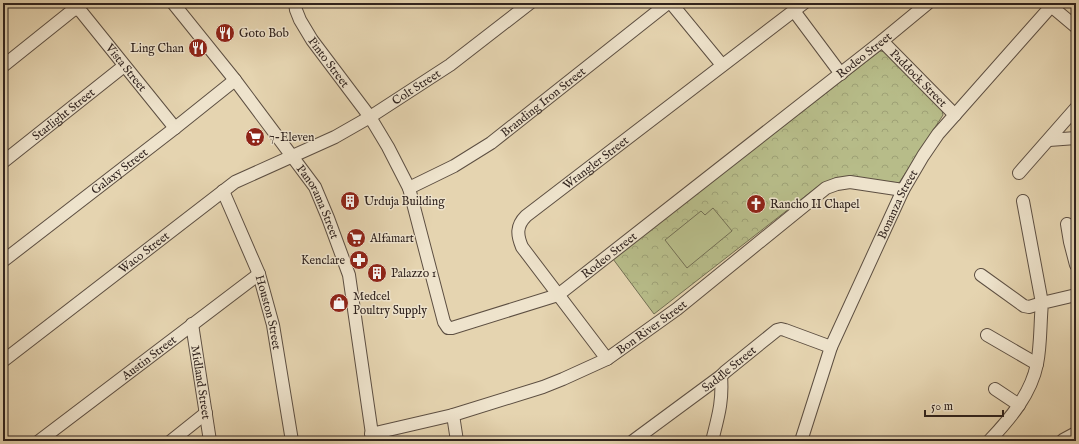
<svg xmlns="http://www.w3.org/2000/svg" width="1079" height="444" font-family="'IM FELL English',serif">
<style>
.park{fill:url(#park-crowns);stroke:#747054}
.pitch{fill:#b7bc89;stroke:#747054}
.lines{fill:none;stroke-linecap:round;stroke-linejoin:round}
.minor-casing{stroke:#5d4f42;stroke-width:14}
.minor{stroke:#eee3cc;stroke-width:12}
.labels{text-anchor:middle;stroke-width:3;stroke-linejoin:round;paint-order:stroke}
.poi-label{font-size:12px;fill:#30231e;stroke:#eee3cc;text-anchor:start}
.street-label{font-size:12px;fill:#30231e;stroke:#eee3cc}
</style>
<defs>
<pattern id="park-crowns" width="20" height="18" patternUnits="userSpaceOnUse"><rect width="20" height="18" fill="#b7bc89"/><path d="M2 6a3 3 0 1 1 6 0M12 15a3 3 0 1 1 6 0" fill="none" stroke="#9ea176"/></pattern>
</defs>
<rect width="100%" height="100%" fill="#e5d4b0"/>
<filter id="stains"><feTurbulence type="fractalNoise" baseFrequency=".005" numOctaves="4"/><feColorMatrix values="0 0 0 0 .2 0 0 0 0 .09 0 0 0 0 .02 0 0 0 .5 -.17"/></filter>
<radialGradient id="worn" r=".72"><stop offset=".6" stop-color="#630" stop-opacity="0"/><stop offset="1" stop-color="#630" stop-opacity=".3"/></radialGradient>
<path class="park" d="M880 51 887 52 942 110 943 115 899 183 849 177 835 178 817 187 654 314 613 259Z"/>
<path class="pitch" d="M713 208 732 231 687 268 665 240 701 211 705 215Z"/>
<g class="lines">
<g class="minor-casing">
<g id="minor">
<path id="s1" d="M173 3 235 80 315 187 328 218 349 275 373 441"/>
<path id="s2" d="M295 3 296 10 300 20 312 40 370 117 388 147 409 188 444 322 448 328H452L558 295 882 41 928 3"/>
<path d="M671 3 722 65"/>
<path d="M1051 6 1076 27"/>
<path d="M794 11 841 74"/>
<path id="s3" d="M882 41 955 115"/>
<path id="s4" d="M3 66 73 10 79 9 175 128"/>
<path d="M1049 140 1076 138"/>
<path id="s5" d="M3 162 124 66"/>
<path d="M1019 173 1076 108"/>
<path id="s6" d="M409 188 454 166 491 143 668 3"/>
<path id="s7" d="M223 191 259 274 273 325 292 441"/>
<path d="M1067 224 1070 242 1076 265"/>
<path id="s8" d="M3 261 175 128 235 80"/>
<path d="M981 275 1024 306 1029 307 1042 303 1023 201"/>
<path id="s9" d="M192 324 210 441"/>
<path d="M987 335 1037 364"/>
<path id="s10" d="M607 359 522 247C517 235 516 226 526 216L804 3"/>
<path id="s11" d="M3 361 235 182 335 137 370 117 450 65 530 3"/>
<path d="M995 389 1019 405"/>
<path d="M453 415 457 441"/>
<path id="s12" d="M371 434 453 415 543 387 563 379 607 359 677 309 826 188 837 184 850 182 903 190"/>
<path d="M1063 440 1076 433"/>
<path id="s13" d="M39 441 259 274"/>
<path d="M171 441 206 413"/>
<path id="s14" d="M633 441 721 376 725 372 777 330 781 329 785 330 831 347"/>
<path d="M712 441C718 417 723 402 721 376"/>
<path id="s15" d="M801 441 831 347 903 190 923 156 938 134 1054 3"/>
<path d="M989 441C1010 419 1031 394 1037 364 1041 345 1040 322 1042 303L1076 295"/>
</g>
</g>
<use href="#minor" class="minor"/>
</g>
<defs>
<g id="restaurant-disc" transform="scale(1)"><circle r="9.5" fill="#8f2418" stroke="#eee3cc"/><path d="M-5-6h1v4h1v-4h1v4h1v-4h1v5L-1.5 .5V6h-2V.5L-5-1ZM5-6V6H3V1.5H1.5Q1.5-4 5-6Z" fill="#fff"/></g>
<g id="supermarket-disc" transform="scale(1)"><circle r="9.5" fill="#8f2418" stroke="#eee3cc"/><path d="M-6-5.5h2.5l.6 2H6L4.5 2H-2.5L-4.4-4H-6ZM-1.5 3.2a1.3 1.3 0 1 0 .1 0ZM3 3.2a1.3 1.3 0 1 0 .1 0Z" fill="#fff"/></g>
<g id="building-disc" transform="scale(1)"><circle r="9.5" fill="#8f2418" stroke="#eee3cc"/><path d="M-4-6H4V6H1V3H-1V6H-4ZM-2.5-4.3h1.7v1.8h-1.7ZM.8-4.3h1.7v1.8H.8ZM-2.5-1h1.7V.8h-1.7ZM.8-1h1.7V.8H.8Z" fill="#fff"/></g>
<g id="church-disc" transform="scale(1)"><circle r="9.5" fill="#8f2418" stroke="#eee3cc"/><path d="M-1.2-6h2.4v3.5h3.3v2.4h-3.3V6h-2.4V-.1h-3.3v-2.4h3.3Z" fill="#fff"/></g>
<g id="pharmacy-disc" transform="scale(1)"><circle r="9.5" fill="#8f2418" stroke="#eee3cc"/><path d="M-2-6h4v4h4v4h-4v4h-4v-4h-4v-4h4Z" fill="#fff"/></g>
<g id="shop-disc" transform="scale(1)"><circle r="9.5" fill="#8f2418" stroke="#eee3cc"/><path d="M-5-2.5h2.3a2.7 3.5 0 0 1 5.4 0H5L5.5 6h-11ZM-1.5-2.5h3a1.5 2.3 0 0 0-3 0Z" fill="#fff"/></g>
</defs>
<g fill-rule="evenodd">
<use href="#restaurant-disc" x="225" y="33"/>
<use href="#restaurant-disc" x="198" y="48"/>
<use href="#supermarket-disc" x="255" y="137"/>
<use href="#building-disc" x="350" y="201"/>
<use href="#church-disc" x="756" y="204"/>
<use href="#supermarket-disc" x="356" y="238"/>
<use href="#pharmacy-disc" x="359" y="260"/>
<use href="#building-disc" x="377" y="273"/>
<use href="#shop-disc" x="339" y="303"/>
</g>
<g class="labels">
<g class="poi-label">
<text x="239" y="37">Goto Bob</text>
<text x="184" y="52" text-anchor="end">Ling Chan</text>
<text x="269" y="141">7-Eleven</text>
<text x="364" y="205">Urduja Building</text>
<text x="770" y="208">Rancho II Chapel</text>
<text x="370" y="242">Alfamart</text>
<text x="345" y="264" text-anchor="end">Kenclare</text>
<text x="391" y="277">Palazzo 1</text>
<text x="353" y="300">Medcel<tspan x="353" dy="14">Poultry Supply</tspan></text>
</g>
<g class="street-label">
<text dy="4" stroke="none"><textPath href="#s2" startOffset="868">Rodeo Street</textPath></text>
<text dy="4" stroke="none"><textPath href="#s2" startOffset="69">Pinto Street</textPath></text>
<text dy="4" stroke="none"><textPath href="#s4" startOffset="171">Vista Street</textPath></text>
<text dy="4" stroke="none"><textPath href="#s3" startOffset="52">Paddock Street</textPath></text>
<text dy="4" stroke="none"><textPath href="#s11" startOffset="498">Colt Street</textPath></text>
<text dy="4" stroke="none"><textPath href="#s6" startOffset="160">Branding Iron Street</textPath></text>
<text dy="4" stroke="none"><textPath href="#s5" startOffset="77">Starlight Street</textPath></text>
<text dy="4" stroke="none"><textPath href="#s10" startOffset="262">Wrangler Street</textPath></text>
<text dy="4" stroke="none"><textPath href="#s8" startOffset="147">Galaxy Street</textPath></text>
<text dy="4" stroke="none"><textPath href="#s1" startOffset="247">Panorama Street</textPath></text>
<text dy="4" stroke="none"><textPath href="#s15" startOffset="256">Bonanza Street</textPath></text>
<text dy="4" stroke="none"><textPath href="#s11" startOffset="178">Waco Street</textPath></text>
<text dy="4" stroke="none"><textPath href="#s2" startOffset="544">Rodeo Street</textPath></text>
<text dy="4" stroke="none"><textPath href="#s7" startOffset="130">Houston Street</textPath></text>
<text dy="4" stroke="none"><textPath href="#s12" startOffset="303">Bon River Street</textPath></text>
<text dy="4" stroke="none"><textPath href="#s13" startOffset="138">Austin Street</textPath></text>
<text dy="4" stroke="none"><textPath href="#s14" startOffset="120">Saddle Street</textPath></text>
<text dy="4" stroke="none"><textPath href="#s9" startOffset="59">Midland Street</textPath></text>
</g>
</g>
<rect width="1079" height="444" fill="none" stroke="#e5d4b0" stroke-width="16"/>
<rect x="4" y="4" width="1071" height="436" fill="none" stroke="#30231e" stroke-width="2"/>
<rect x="8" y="8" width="1063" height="428" fill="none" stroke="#30231e"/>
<path d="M925 410v6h78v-6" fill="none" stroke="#30231e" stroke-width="2"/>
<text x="931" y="410" font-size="12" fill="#30231e" stroke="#eee3cc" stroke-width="3" paint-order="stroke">50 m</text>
<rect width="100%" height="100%" filter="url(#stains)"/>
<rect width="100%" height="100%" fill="url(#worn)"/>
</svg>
